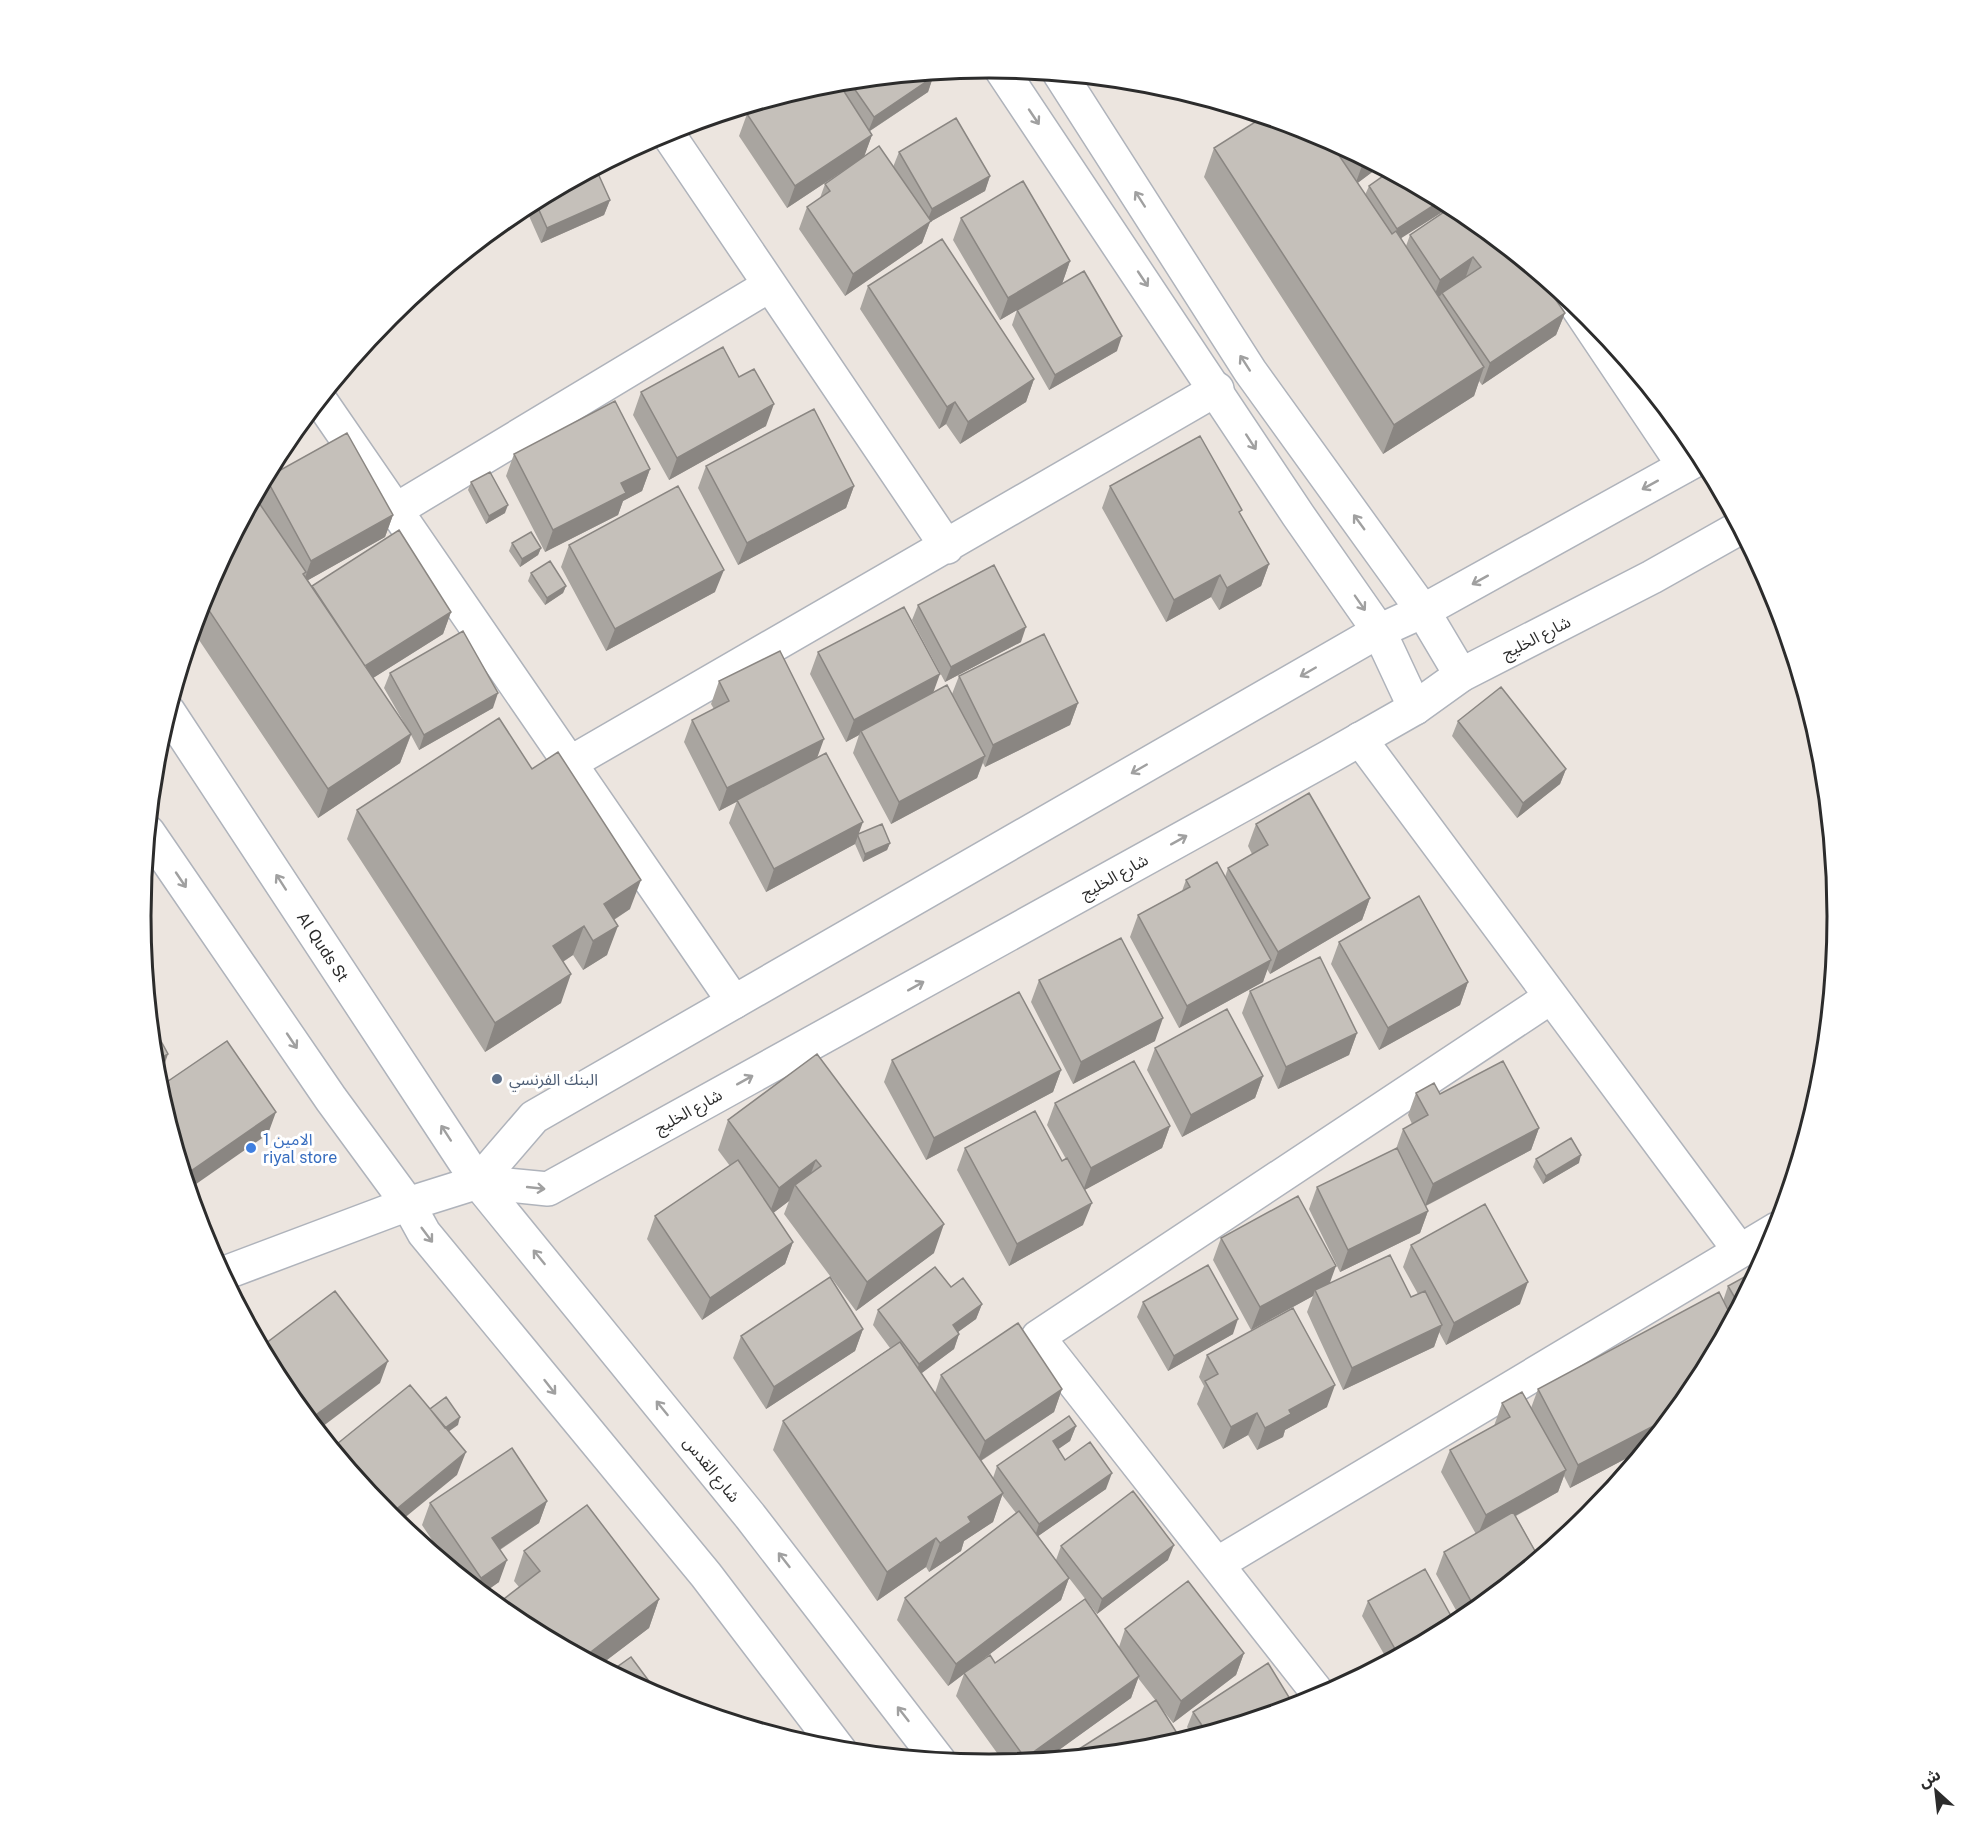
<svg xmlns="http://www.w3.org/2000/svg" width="1978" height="1833" font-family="'Public Sans','Noto Sans Arabic',sans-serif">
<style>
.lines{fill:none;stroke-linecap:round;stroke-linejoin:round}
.street-casing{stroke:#afb3bb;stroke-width:36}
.secondary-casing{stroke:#afb3bb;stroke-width:36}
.street{stroke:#fff;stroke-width:33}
.secondary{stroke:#fff;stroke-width:33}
.wall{fill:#a9a5a0}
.shaded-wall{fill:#8a8682}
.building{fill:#c5c0ba;stroke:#8a8682;stroke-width:1.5}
.oneway{stroke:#a0a0a0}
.service-dot{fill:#5c6f8a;stroke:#fff;stroke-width:2}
.shop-dot{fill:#3f7fe0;stroke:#fff;stroke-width:2}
.labels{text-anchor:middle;stroke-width:6;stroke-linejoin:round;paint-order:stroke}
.street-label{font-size:16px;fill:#2c2c2c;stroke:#fff}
.service-label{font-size:16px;fill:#4e5e75;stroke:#fff;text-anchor:start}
.shop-label{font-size:16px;fill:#366cbe;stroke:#fff;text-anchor:start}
.rim{fill:none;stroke:#2c2c2c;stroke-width:3}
</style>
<rect width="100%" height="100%" fill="#ece5df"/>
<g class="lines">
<g class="street-casing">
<path id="street" d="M666 131 947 547
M1576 305 1684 466
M320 400 734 1002
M396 510 770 285
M1360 739 1740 1251
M570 763 1217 389
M1217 1564 1777 1229
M1321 1697 1038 1337 1551 997"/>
</g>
<g class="secondary-casing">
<g id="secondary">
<path d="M1001 69 1298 515 1379 631 1415 708"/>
<path d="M1060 74 1250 371 1423 611 1461 675"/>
<path id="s1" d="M168 711 478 1182 750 1516 939 1761"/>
<path d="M148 832 331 1099 408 1204 424 1233 706 1575 840 1751"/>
<path d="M478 1182 548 1189 1329 757 1415 708 1461 675 1652 577 1739 528"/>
<path d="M222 1274 408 1204 478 1182 534 1117 1379 631 1423 611 1701 457"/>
</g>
</g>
<use href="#street" class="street"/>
<use href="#secondary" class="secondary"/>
</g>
<path class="wall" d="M931 73 933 77 928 92 870 131 872 135 864 156 893 167 899 152 990 176 985 191 930 222 922 243 845 296 799 229 807 207 820 198 825 184 852 165 787 208 739 136 747 114 824 84Z
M1314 132 1379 167 1357 183 1365 195 1369 186 1389 172 1401 238 1406 246 1410 235 1453 206 1565 313 1556 335 1482 385 1479 381 1474 396 1383 454 1204 177 1214 148Z
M596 169 610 200 604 215 541 243 525 207Z
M961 218 1070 261 1062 284 1117 351 1049 390 1012 325 1017 310 1000 320 953 240Z
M868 286 1034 379 1026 402 960 444 946 424 939 429 860 309Z
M641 392 766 426 669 480 633 415Z
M514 454 650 469 642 491 623 501 618 515 545 552 506 476Z
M706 466 854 486 846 508 738 565 698 488Z
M266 477 393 515 385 537 308 580 312 586 451 612 443 634 373 678 407 728 384 688 390 673 493 708 419 750 411 735 400 763 318 818 193 631 205 591 258 500Z
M471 482 505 513 486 524 468 490Z
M1110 486 1240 514 1269 564 1261 586 1219 610 1211 597 1166 622 1102 508Z
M512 543 541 548 538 555 520 567 509 551Z
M569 545 715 592 606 651 561 567Z
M531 573 566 586 563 593 545 605 528 581Z
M918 605 1021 642 945 682 912 620Z
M818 652 933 692 952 694 959 676 1078 703 1070 725 985 767 983 763 977 778 891 824 853 753 859 735 846 742 810 674Z
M719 681 818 758 858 834 890 843 887 850 863 862 855 844 766 892 729 823 737 801 719 811 684 742 692 720 714 709 711 704Z
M1458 721 1566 769 1560 784 1517 818 1452 736Z
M532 769 630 909 614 920 607 955 583 970 573 955 563 962 561 1003 485 1052 347 839 357 810Z
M1256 824 1370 898 1362 920 1270 974 1267 969 1263 982 1179 1028 1130 937 1138 915 1182 891 1186 880 1225 877 1228 868 1252 854 1248 846Z
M1339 942 1468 982 1460 1005 1379 1050 1331 964Z
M1039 980 1155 1041 1073 1084 1031 1002Z
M1250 991 1357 1033 1349 1055 1278 1089 1242 1013Z
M1155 1048 1263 1076 1255 1098 1182 1137 1147 1070Z
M817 1054 934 1253 856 1311 784 1214 789 1201 773 1213 793 1242 785 1264 702 1320 647 1239 655 1216 730 1166 718 1150 728 1120Z
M892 1060 1061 1070 1053 1092 926 1160 884 1082Z
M1416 1093 1440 1094 1539 1128 1531 1150 1426 1206 1428 1211 1420 1233 1340 1272 1309 1209 1317 1187 1396 1149 1403 1129 1412 1124 1408 1115Z
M1055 1103 1170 1126 1162 1148 1084 1190 1083 1225 1009 1266 957 1170 965 1148 1062 1161 1066 1159 1047 1125Z
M1536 1159 1579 1163 1543 1184 1533 1167Z
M1221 1238 1330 1283 1411 1297 1418 1294 1403 1267 1411 1245 1520 1304 1446 1345 1439 1332 1434 1347 1343 1390 1307 1312 1313 1296 1251 1330 1213 1260Z
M1759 1269 1695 1388 1646 1448 1570 1488 1564 1476 1558 1492 1516 1516 1539 1558 1462 1621 1436 1574 1444 1552 1476 1534 1441 1472 1450 1450 1494 1426 1502 1403 1531 1408 1538 1389 1723 1301 1728 1286Z
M951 1287 982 1304 976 1319 958 1332 959 1334 954 1349 921 1373 935 1393 941 1375 1062 1389 1054 1412 981 1461 993 1478 997 1466 1076 1426 1070 1441 1058 1449 1065 1460 1106 1489 1038 1536 1056 1560 1061 1546 1168 1560 1097 1614 1069 1578 1061 1600 967 1671 995 1663 1119 1647 1125 1629 1244 1653 1236 1675 1173 1723 1138 1678 1131 1698 1045 1760 1005 1764 956 1696 964 1674 948 1686 897 1620 905 1598 1016 1513 1002 1495 993 1522 964 1541 961 1551 929 1572 926 1567 877 1601 773 1450 783 1421 890 1348 873 1325 878 1310Z
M1143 1302 1233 1334 1168 1371 1137 1317Z
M863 1329 855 1351 766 1409 733 1358 741 1336Z
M1207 1355 1327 1407 1285 1430 1283 1437 1257 1450 1248 1435 1223 1449 1197 1404 1204 1386 1199 1377Z
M547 1501 539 1523 500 1550 499 1582 482 1594 450 1567 422 1525 430 1503Z
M524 1551 659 1599 649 1628 599 1666 517 1622 519 1587 514 1581Z
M1368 1601 1456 1625 1388 1661 1362 1616Z
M1295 1707 1194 1737 1187 1727 1193 1712Z"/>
<path class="shaded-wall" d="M933 77 928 92 868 132 874 117Z
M872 135 864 157 787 208 795 186Z
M1366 160 1379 167 1355 185 1363 163Z
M990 176 985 191 930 222 922 243 845 296 853 274 926 224 932 209Z
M610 200 604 215 541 243 547 228Z
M1442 200 1452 206 1392 244 1397 229Z
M1473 257 1465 279 1442 293 1441 295 1432 302 1440 280Z
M1070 261 1062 284 1000 320 1008 298Z
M1565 313 1556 335 1482 385 1490 363Z
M1122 336 1117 351 1049 390 1055 375Z
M1484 367 1474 396 1383 454 1394 425Z
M1034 379 1026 402 960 444 968 422Z
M955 402 946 424 939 429 947 407Z
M774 404 766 426 669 480 677 458Z
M650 469 642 491 623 501 618 515 545 552 553 530 621 483Z
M854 486 846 508 738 565 747 543Z
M508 505 505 513 486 524 489 516Z
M393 515 385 537 303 583 311 561Z
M541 548 538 555 520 567 522 559Z
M1269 564 1261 586 1219 610 1227 588Z
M724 570 715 592 606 651 615 629Z
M1220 575 1211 597 1166 622 1174 600Z
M566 586 563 593 545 605 547 598Z
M451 612 443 634 354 690 362 668Z
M1026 627 1021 642 945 682 951 667Z
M940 674 932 696 861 731 859 735 846 742 854 720Z
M498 693 493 708 419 750 424 735Z
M1078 703 1070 725 985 767 993 745Z
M411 734 400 763 318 818 328 789Z
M824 739 816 761 719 811 727 788Z
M985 756 977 778 891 824 899 802Z
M1566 769 1560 784 1517 818 1523 803Z
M863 822 855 844 766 892 774 869Z
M890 843 887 850 863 862 865 854Z
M641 880 630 909 593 933 604 904Z
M1370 898 1362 920 1270 974 1278 952Z
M584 926 573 955 542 975 553 946Z
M618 926 607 955 583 970 593 941Z
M1271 960 1263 982 1179 1028 1187 1006Z
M571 974 561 1003 485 1052 495 1023Z
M1468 982 1460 1005 1379 1050 1388 1028Z
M1163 1018 1155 1041 1073 1084 1081 1062Z
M1357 1033 1349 1055 1278 1089 1286 1067Z
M168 1054 163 1069 155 1073 154 1062Z
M1061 1070 1053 1092 926 1160 934 1138Z
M1263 1076 1255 1098 1182 1137 1191 1115Z
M276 1112 268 1134 189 1189 185 1175Z
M1170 1126 1162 1148 1083 1191 1091 1168Z
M1539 1128 1531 1150 1425 1206 1433 1184Z
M1581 1155 1579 1163 1543 1184 1546 1176Z
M816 1160 805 1189 795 1185 789 1201 768 1217 779 1188Z
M1092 1203 1083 1225 1009 1266 1017 1244Z
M1428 1211 1420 1233 1340 1272 1348 1250Z
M944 1224 934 1253 856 1311 867 1282Z
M793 1242 785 1264 702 1320 710 1298Z
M1336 1266 1328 1288 1315 1290 1313 1296 1251 1330 1260 1307Z
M1528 1282 1520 1304 1446 1345 1454 1323Z
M982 1304 976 1319 947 1340 953 1325Z
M1238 1319 1233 1334 1168 1371 1174 1356Z
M1442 1325 1434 1347 1343 1390 1352 1368Z
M863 1329 855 1351 766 1409 774 1387Z
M959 1334 954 1349 914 1379 919 1364Z
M388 1361 380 1383 318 1430 309 1420Z
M1335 1385 1327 1407 1285 1430 1283 1437 1257 1450 1265 1428 1289 1410Z
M1062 1389 1054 1412 977 1463 985 1441Z
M1257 1413 1248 1435 1223 1449 1231 1427Z
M460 1417 458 1425 441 1437 443 1429Z
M1671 1417 1646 1448 1570 1488 1578 1465Z
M1076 1426 1070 1441 1047 1457 1053 1441Z
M466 1452 457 1475 397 1524 388 1517V1516Z
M1566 1470 1558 1492 1477 1537 1486 1515Z
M1112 1473 1106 1489 1034 1539 1039 1524Z
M1003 1493 993 1522 964 1541 961 1551 929 1572 940 1543 968 1517Z
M547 1501 539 1523 484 1560 492 1538Z
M936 1538 926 1567 877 1601 887 1572Z
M1174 1545 1168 1560 1097 1614 1102 1599Z
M507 1560 499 1582 482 1594 477 1589 481 1578Z
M1069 1578 1061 1600 948 1686 956 1664Z
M659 1599 649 1628 599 1666 583 1658Z
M1244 1653 1236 1675 1173 1723 1181 1701Z
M1139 1676 1131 1698 1045 1760 1023 1762 1025 1758Z"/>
<path class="building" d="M931 73 933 77 874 117 849 81Z
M838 82 872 135 795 186 747 114 767 101 824 84Z
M1263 117 1314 132 1328 139 1392 234 1396 231 1484 367 1394 425 1214 148Z
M956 118 990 176 932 209 899 152Z
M879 146 931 221 853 274 807 207 830 191 825 184Z
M1359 156 1366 160 1363 163Z
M596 169 610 200 547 228 535 201Z
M1389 172 1442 200 1397 229 1369 186Z
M1023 181 1070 261 1008 298 961 218Z
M1453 206 1461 211 1538 274 1565 313 1490 363 1442 293 1481 267 1473 257 1440 280 1410 235Z
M942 239 1034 379 968 422 955 402 947 407 868 286Z
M1084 271 1122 336 1055 375 1017 310Z
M723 347 739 377 754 369 774 404 677 458 641 392Z
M615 401 650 469 621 483 626 493 553 530 514 454Z
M814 409 854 486 747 543 706 466Z
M347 433 393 515 311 561 266 478Z
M1200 436 1242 510 1239 512 1269 564 1227 588 1220 575 1174 600 1110 486Z
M490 472 508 505 489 516 471 482Z
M678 486 724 570 615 629 569 545Z
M255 497 306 572 303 574 411 734 328 789 202 600 205 591Z
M399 530 451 612 365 666 312 586Z
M531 532 541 548 522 559 512 543Z
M550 561 566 586 547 598 531 573Z
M994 565 1026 627 951 667 918 605Z
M904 607 940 674 854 720 818 652Z
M463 631 498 693 424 735 390 673Z
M1044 634 1078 703 993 745 959 676Z
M780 651 824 739 727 788 692 720 729 701 719 681Z
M947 685 985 756 899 802 861 731Z
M1501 687 1566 769 1523 803 1458 721Z
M499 718 532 769 558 752 641 880 604 904 618 926 593 941 584 926 553 946 571 974 495 1023 357 810Z
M826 753 863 822 774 869 737 800Z
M1309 793 1370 898 1278 952 1228 868 1268 845 1256 824Z
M882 824 890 843 865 854 858 836V834Z
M1217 862 1271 960 1187 1006 1138 915 1190 887 1186 880Z
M1419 896 1468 982 1388 1028 1339 942Z
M1121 938 1163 1018 1081 1062 1039 980Z
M1320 957 1357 1033 1286 1067 1250 991Z
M1019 992 1061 1070 934 1138 892 1060Z
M1227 1009 1263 1076 1191 1115 1155 1048Z
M150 1021 168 1054 154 1062Z
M227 1041 276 1112 185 1175 158 1088Z
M817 1054 944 1224 867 1282 795 1185 821 1166 816 1160 779 1188 728 1120Z
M1134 1061 1170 1126 1091 1168 1055 1103Z
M1503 1061 1539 1128 1433 1184 1403 1129 1428 1115 1416 1093 1434 1083 1440 1094Z
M1035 1111 1062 1161 1067 1158 1092 1203 1017 1244 965 1148Z
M1571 1138 1581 1155 1546 1176 1536 1159Z
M1397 1148 1428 1211 1348 1250 1317 1187Z
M738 1160 793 1242 710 1298 655 1216Z
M1298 1196 1336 1266 1260 1307 1221 1238Z
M1485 1204 1528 1282 1454 1323 1411 1245Z
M1390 1255 1411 1297 1425 1291 1442 1325 1352 1368 1315 1290Z
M1208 1265 1238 1319 1174 1356 1143 1302Z
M935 1267 951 1287 963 1278 982 1304 953 1325 959 1334 919 1364 878 1310Z
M1759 1269 1739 1305 1728 1286Z
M830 1277 863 1329 774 1387 741 1336Z
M335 1291 388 1361 309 1420 283 1388 261 1347Z
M1719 1292 1732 1318 1695 1388 1671 1417 1578 1465 1538 1389Z
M1293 1308 1335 1385 1289 1410 1291 1414 1265 1428 1257 1413 1231 1427 1205 1381 1218 1374 1207 1355Z
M1018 1323 1062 1389 985 1441 941 1375Z
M900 1342 1003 1493 968 1517 971 1522 940 1543 936 1538 887 1572 783 1421Z
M410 1385 466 1452 388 1516 332 1448Z
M1522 1392 1566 1470 1486 1515 1450 1450 1510 1417 1502 1403Z
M446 1397 460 1417 445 1428 430 1409Z
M1069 1416 1076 1426 1053 1441 1065 1460 1090 1442 1112 1473 1039 1524 997 1466Z
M512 1448 547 1501 492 1538 507 1560 481 1578 430 1503Z
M1133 1491 1174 1545 1102 1599 1061 1546Z
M587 1505 659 1599 583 1658 517 1622 496 1605 540 1571 524 1551Z
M1019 1511 1069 1578 956 1664 905 1598Z
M1513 1512 1539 1558 1476 1610 1444 1552Z
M1425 1569 1456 1625 1399 1656 1368 1601Z
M1188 1581 1244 1653 1181 1701 1125 1629Z
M1085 1599 1139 1676 1025 1758 964 1673 990 1655 995 1663Z
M631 1657 663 1700 610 1672Z
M1268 1663 1295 1707 1207 1733 1193 1712Z
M1156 1700 1182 1741 1154 1749 1065 1758Z"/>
<defs><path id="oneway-shaft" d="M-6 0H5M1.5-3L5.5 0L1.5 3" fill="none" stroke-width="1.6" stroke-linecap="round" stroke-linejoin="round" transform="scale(1.5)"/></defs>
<g class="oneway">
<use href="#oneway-shaft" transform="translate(1034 117) rotate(56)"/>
<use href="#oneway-shaft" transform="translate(1140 199) rotate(-123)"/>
<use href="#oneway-shaft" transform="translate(1143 279) rotate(56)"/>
<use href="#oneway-shaft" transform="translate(1245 363) rotate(-123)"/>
<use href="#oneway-shaft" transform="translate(1251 442) rotate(57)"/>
<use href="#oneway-shaft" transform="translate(1650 485) rotate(151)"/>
<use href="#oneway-shaft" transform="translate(1359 522) rotate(-126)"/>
<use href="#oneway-shaft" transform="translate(1480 580) rotate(151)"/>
<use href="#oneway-shaft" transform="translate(1360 603) rotate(55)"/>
<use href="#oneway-shaft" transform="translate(1308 672) rotate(150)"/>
<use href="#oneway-shaft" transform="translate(1139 769) rotate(150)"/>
<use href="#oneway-shaft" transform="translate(1179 840) rotate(-29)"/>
<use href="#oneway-shaft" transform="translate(181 880) rotate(56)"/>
<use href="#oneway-shaft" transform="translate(281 882) rotate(-123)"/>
<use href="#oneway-shaft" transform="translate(916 986) rotate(-29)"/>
<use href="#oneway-shaft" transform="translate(292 1041) rotate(56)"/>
<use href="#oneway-shaft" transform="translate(745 1080) rotate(-29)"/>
<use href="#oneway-shaft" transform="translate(446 1133) rotate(-123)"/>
<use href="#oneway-shaft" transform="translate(536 1188) rotate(6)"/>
<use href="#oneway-shaft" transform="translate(427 1235) rotate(53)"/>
<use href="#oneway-shaft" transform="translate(539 1257) rotate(-129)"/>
<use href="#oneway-shaft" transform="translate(550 1387) rotate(52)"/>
<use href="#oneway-shaft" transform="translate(662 1408) rotate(-129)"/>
<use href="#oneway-shaft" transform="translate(784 1560) rotate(-128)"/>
<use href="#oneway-shaft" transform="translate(903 1714) rotate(-128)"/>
</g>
<circle class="service-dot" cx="497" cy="1079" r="6"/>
<circle class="shop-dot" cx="251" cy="1148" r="6"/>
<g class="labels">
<g class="street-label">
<text transform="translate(1536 637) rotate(-27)" y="6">شارع الخليج</text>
<text transform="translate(1114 876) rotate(-29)" y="6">شارع الخليج</text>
<text dy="6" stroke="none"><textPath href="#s1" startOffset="282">Al Quds St</textPath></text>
<text transform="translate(688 1111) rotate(-29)" y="6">شارع الخليج</text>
<text transform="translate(712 1469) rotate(51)" y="6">شارع القدس</text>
</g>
<g class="service-label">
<text x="509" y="1085">البنك الفرنسي</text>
</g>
<g class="shop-label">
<text x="263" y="1145">الامين 1<tspan x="263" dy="18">riyal store</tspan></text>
</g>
</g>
<path d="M0 0H1978V1833H0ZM151 916a838 838 0 1 1 1676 0a838 838 0 1 1-1676 0Z" fill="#fff" fill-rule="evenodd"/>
<path class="rim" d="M151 916a838 838 0 1 1 1676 0a838 838 0 1 1-1676 0Z"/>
<g transform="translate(1936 1791) rotate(333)" stroke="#ffffff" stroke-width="4.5" paint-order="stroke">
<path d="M0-4.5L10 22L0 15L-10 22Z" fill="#2c2c2c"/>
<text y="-9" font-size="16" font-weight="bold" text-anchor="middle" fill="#2c2c2c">ش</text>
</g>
</svg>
